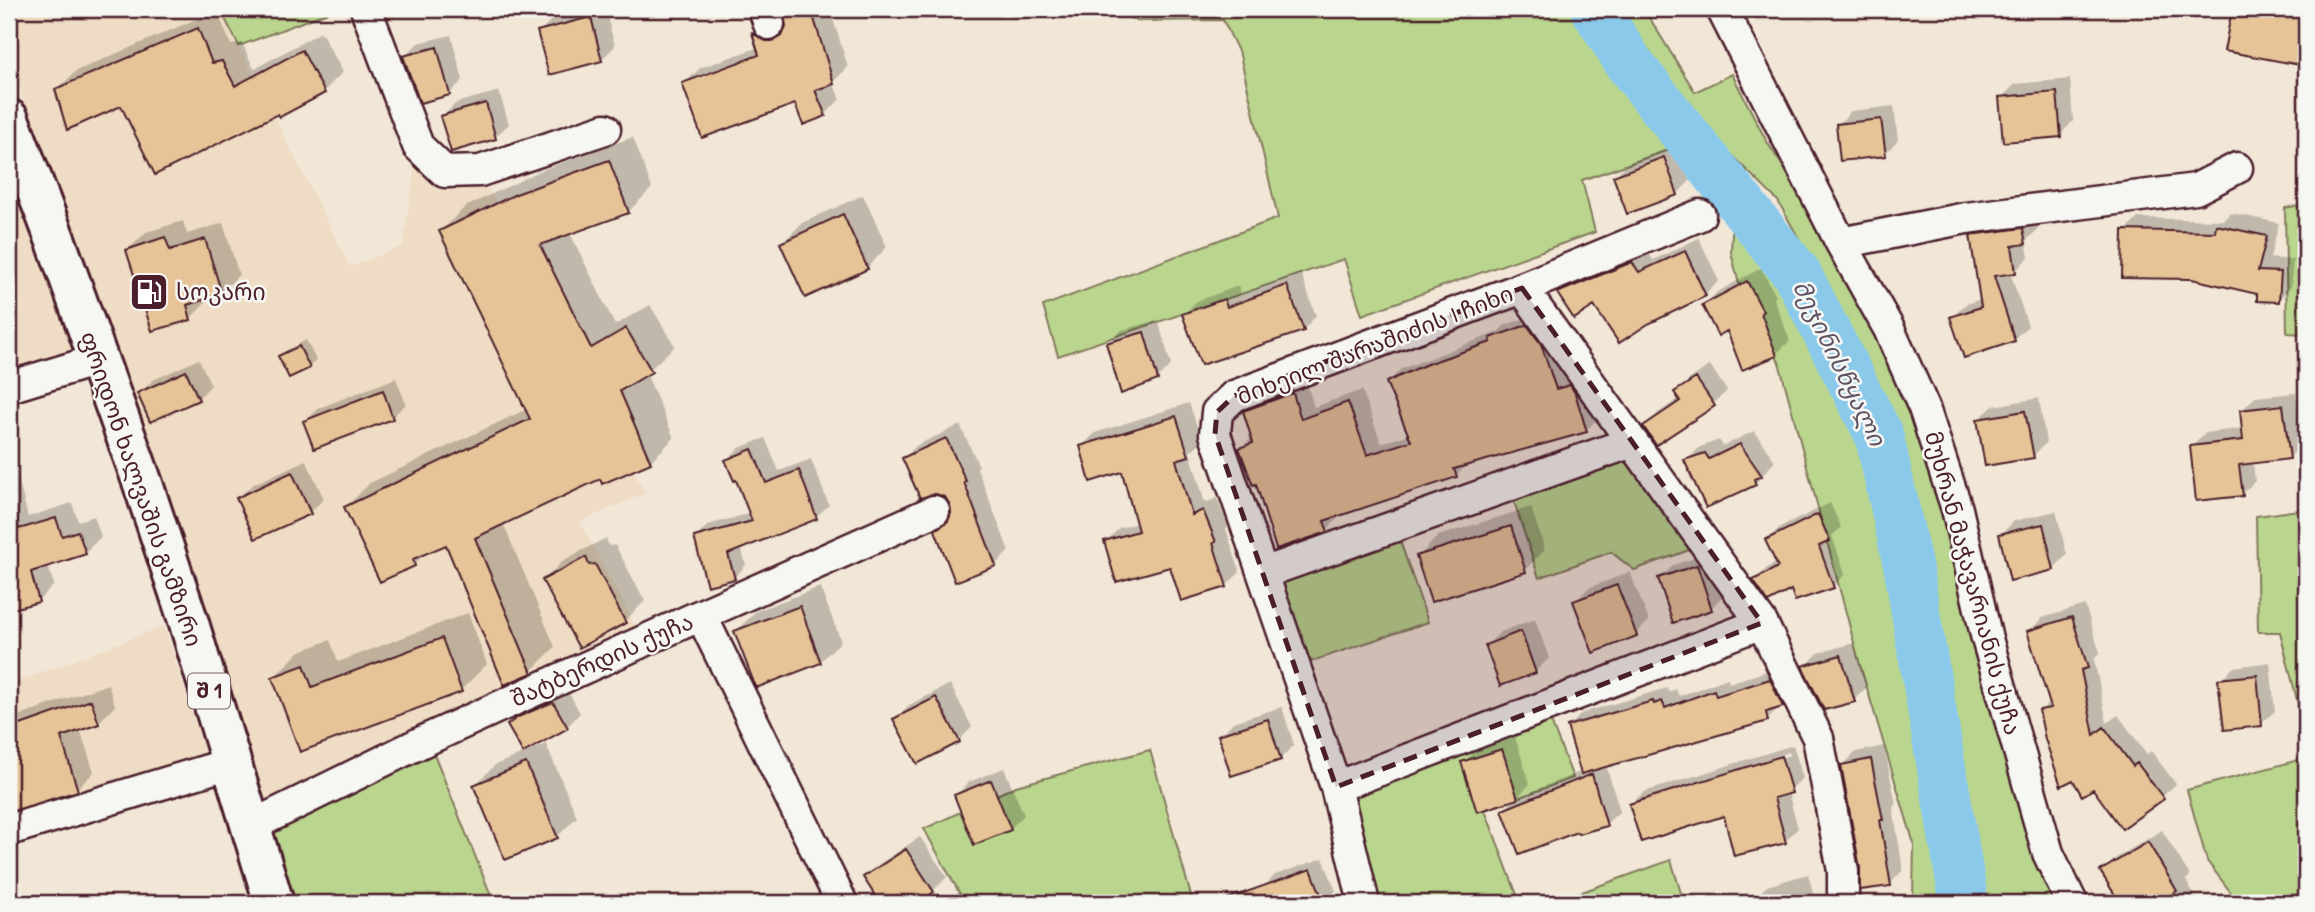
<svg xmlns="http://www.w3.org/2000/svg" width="2315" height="912" font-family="'Patrick Hand','Noto Sans Georgian',sans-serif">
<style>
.built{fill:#efdcc4}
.green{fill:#bad68e;stroke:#827a5c;stroke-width:2}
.shadow{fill:#0003;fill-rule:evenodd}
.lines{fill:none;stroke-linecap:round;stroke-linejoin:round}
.river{stroke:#8bc9eb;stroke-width:49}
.building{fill:#e7c498;stroke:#4a1f2b;stroke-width:2}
.minor-casing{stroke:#4a1f2b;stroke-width:35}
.highway-casing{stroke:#4a1f2b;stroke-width:44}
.minor{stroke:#f6f6f2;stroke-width:30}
.highway{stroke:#f6f6f2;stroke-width:38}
.marked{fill:#4a1f2b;fill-opacity:0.2;stroke:#4a1f2b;stroke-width:5;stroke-dasharray:14 9;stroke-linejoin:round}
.labels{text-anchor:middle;stroke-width:5;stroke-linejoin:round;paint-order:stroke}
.shield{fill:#f6f6f2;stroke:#7e6067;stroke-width:2}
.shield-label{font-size:21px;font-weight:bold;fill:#4a1f2b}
.poi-label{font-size:23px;fill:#4a1f2b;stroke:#f6f6f2;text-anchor:start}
.street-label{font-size:23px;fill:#4a1f2b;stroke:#f6f6f2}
.water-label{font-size:24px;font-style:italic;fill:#5e5265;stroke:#f6f6f2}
</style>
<rect width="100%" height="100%" fill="#f2e7d7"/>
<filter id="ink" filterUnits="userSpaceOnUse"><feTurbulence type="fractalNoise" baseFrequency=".0143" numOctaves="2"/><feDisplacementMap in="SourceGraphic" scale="14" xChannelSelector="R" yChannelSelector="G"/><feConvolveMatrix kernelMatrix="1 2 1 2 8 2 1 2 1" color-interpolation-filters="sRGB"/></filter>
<g filter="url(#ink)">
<path class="built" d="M9 9H220L350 267 403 246 418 146 480 171 645 493 580 522 644 641 258 810 202 611 9 57Z
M9 169 80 354 9 379Z
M164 626 206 756 9 830V685Z"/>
<path class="green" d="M220 9H336L239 46Z
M1104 9H1595L1630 65 1692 142 1582 180 1595 232 1362 315 1344 259 1058 356 1043 306 1278 218 1240 55 1223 20 1139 21Z
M1620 9H1644L1695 92 1732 74 1767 142 1889 329 2072 903H1886L1913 898 1914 844 1860 665 1779 362 1739 284 1731 252 1734 196 1796 274 1812 262 1778 201 1698 122Z
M2306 204V334L2287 333 2285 208Z
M1632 442 1706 544 1634 570 1611 552 1539 578 1509 486Z
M2306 509V736L2280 632H2258L2256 516Z
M1395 526 1428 622 1295 667 1263 573Z
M1545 706 1573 778 1485 810 1520 903H1364L1336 787Z
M428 739 494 903H285L264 829Z
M1150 750 1193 903H965L924 829 1016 786Z
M2306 758V903H2239L2207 861 2187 790Z
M1671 860 1684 903H1550L1554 902Z"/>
<path class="shadow" d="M589 9H605L615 46 602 59 539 32 553 18Z
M784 9H830L848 67 833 82 840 99 825 115 796 102 684 84 700 68 759 47 754 34 769 19 782 26H788Z
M217 10 231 45 242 43 254 69 321 32 343 72 324 91 280 115 279 112 121 103 57 90 76 71Z
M451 35 463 80 449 94 405 56 418 43Z
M2306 78V111L2301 110Z
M2070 79 2073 121 2060 135 2001 98 2015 84Z
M499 91 509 124 495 137 442 117 456 103Z
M1894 106 1898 140 1885 154 1838 125 1851 111Z
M633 137 652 188 628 212 570 233 615 325 650 305 675 346 646 373 674 438 650 462 600 477 503 523 555 647 531 671 447 543 428 550 414 565 346 507 370 483 527 409 441 231 465 207 542 170Z
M1677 145 1691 180 1677 194 1615 176 1628 163Z
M863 195 887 247 867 268 782 243 802 223Z
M2231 213 2279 223 2270 258 2293 260 2291 287 2278 300 2125 231 2138 218 2223 220Z
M2036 216 2038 229 2026 241 2029 257 2015 271 2010 272 2028 326 2014 339 1952 317 1966 304 1981 299 1972 236 1985 222Z
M183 221 187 234 223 223 239 275 221 292 207 297 208 300 191 318 153 329 128 250 146 232Z
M1699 238 1719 281 1705 294 1647 322 1559 293 1573 279 1646 249 1653 260Z
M1761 268 1776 296 1774 299 1790 341 1776 354 1743 367 1728 328 1704 305 1717 292Z
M1301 273 1316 316 1303 330 1184 314 1197 301 1238 286 1241 294Z
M9 305 19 337 9 348Z
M1541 313 1600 417 1586 430 1468 464 1456 476 1339 514 1340 516 1327 530 1257 482 1241 448 1253 436 1245 412 1259 398 1306 380 1314 407 1362 390 1381 443 1410 434 1388 382 1401 369 1498 332 1505 325Z
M1158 320 1171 365 1157 379 1108 343 1122 330Z
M306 340 316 360 309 367 281 356 287 350Z
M199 359 211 385 198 399 139 394 153 380Z
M1710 365 1727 391 1713 404 1645 426 1658 413 1680 398 1676 393 1690 379Z
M396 378 406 404 392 417 315 446 305 422 319 408Z
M2296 393 2302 444 2289 458 2253 462 2255 481 2242 494 2192 446 2205 433 2244 428 2242 410 2255 397Z
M2039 398 2046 443 2033 456 1979 419 1993 406Z
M1189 403 1202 441 1190 452 1205 503 1217 498 1229 527 1226 529 1240 572 1226 586 1106 542 1119 528 1138 523 1123 470 1082 446 1095 433Z
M960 425 979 466 977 468 1009 551 996 564 956 580 937 530 952 515V504L946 496 937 492 904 458 917 445Z
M1754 431 1775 461 1755 484 1686 461 1700 447 1719 440 1723 446Z
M765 438 779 471 811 459 829 505 816 517 741 547 746 565 734 578 696 537 708 525 751 513 737 477 727 460 739 448Z
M9 443 28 517 72 503 78 521 94 516 101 537 85 552 48 565 54 585 38 601 9 609Z
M306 460 324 499 310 512 238 498 252 485Z
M1830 503 1841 527 1832 536 1845 574 1833 587H1792L1755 580 1767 568 1777 562 1767 540 1779 528Z
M1531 507 1545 550 1525 570 1418 557 1438 536Z
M2056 511 2067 555 2053 569 2001 534 2014 521Z
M606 538 609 546 615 545 645 601 625 621 579 646 544 580 564 560Z
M1710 553 1724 595 1711 608 1660 579 1673 565Z
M1630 572 1649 621 1636 634 1575 602 1588 588Z
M820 587 841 641 820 662 757 686 736 631 756 611Z
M2085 605 2100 653 2094 659 2107 723 2118 715 2147 754 2151 751 2176 784 2162 797 2041 711 2051 700 2029 632 2042 618Z
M468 613 487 664 461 690 301 750 274 677 300 651 330 640 338 662Z
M1535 619 1549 658 1535 672 1487 645 1500 632Z
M1854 643 1867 687 1854 700 1805 667 1818 653Z
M2270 662 2275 711 2261 724 2220 680 2234 667Z
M1783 666 1796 692 1767 719 1606 765 1620 811 1606 824 1504 810 1516 798 1463 763 1477 749 1515 737 1530 784 1518 797 1582 771 1569 727 1582 713 1667 688 1668 692 1676 689 1679 696 1728 678 1729 683Z
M108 684 115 706 98 723 80 729 94 772 77 789 9 810V719Z
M950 684 972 727 959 741 895 719 909 705Z
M567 689 580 713 567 727 524 750 526 752 546 744 577 817 557 837 475 785 495 765 525 753 509 725 523 712Z
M1282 707 1294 745 1281 758 1232 774 1220 736 1233 722Z
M1793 745 1803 778 1788 792 1798 828 1785 841 1725 814 1631 804 1644 792ZM1789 752 1790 755 1644 801V798Z
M1884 746 1896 804 1893 807 1903 870 1890 884 1862 868 1843 765 1856 752Z
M1004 768 1024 815 1010 829 956 795 969 782Z
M2162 830 2190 876 2186 880 2198 903H2122L2102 871 2116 858Z
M920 837 947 877 933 891 914 903H882L865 878 879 864Z
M1323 858 1336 891 1329 897 1332 903H1268L1263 888 1275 875Z
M1808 874 1816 903H1750L1754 902 1753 899 1767 886Z"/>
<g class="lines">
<path class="river" d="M1595 9 1630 65 1797 274 1879 435 1908 567 1964 903"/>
</g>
<path class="building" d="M782 9H811L834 84 815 90 826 116 803 125 795 104 702 138 682 83 759 55 752 33 766 41H774L782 36 786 27Z
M2232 9H2306V66L2224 51Z
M591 17 602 61 549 75 537 31Z
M198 28 212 63 222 61 235 86 302 50 325 93 280 117 278 114 155 175 121 106 67 130 55 89Z
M437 47 450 95 420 103 403 56Z
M2057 92 2061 137 2003 142 1999 97Z
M486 103 496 139 451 152 440 116Z
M1881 119 1886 156 1840 161 1836 124Z
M1664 157 1678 195 1627 214 1613 176Z
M609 160 629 213 540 245 591 348 626 328 652 372 620 391 651 463 602 484 600 479 475 538 532 673 504 685 446 545 413 559 415 566 380 582 344 507 530 419 439 231 516 194Z
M843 214 868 269 805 298 780 243Z
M2216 225 2267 236 2258 271 2281 272 2279 302 2257 301V294L2192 279 2122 278 2123 230 2215 232Z
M2023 228 2026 244 2012 246 2016 273 1994 276 2015 341 1964 358 1950 317 1981 307 1970 235Z
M165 237 170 250 205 239 222 294 187 305 191 320 152 331 126 250Z
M1685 251 1706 296 1648 324 1619 343 1594 306 1574 319 1557 293 1632 262 1639 272Z
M1747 281 1763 311 1761 313 1777 356 1742 370 1727 331 1718 336 1702 305Z
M1287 285 1304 331 1201 365 1182 314 1224 299 1227 307Z
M1527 325 1541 344 1556 389 1570 385 1575 393 1587 432 1454 469 1457 477 1324 521 1328 532 1276 549 1256 484 1253 485 1239 448 1253 443 1243 411 1293 393 1301 419 1348 402 1367 455 1411 441 1386 382 1427 364 1491 342 1490 338Z
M1144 332 1158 380 1121 394 1106 343Z
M299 346 310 368 289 378 278 356Z
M186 371 199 400 150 422 137 393Z
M1696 378 1715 406 1656 445 1643 426 1680 401 1674 392Z
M383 390 393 419 314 449 303 421Z
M2283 405 2290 459 2239 465 2243 496 2196 501 2190 446 2243 440 2240 410Z
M2025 411 2034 458 1985 466 1977 419Z
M1176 416 1189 456 1176 460 1192 515 1203 510 1216 542 1213 543 1227 587 1181 601 1170 567 1116 582 1104 541 1138 531 1122 472 1090 482 1080 446Z
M946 438 966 481 964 482 996 566 955 582 935 530 948 521 951 513 950 505 945 497 936 494 920 498 902 458Z
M1740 444 1762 476 1754 479 1756 485 1706 508 1684 460 1705 453 1709 459Z
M752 449 766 483 799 470 817 519 728 554 735 579 707 586 694 537 752 521 736 480 734 481 725 460Z
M292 472 311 514 255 539 236 498Z
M1818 514 1830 541 1819 546 1834 588 1795 601 1791 590 1768 602 1753 580 1778 567 1765 540Z
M16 516 19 529 56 518 62 536 78 531 86 554 31 572 39 602 9 610V517Z
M2043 524 2054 570 2010 581 1999 534Z
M1511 526 1526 572 1431 602 1416 556Z
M586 557 589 565 595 564 626 623 579 648 542 580Z
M1697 565 1712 610 1673 623 1658 578Z
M1617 585 1637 636 1593 653 1573 601Z
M800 606 821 663 756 688 734 631Z
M2072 617 2088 668 2081 670 2094 735 2104 727 2133 766 2137 763 2164 799 2122 829 2093 789 2082 796 2073 780 2061 786 2045 739 2039 710 2051 708 2027 631Z
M1521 631 1536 673 1500 686 1485 645Z
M442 638 462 692 300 752 272 677 304 665 312 687Z
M1841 655 1855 702 1824 710 1802 666Z
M2257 675 2262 726 2224 730 2218 679Z
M1770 679 1783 707 1766 712 1768 721 1581 774 1567 726 1653 701 1654 704 1662 701 1665 708 1714 690 1716 696Z
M936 697 960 742 917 764 893 719Z
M91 700 99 724 61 737 78 791 9 812V729Z
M553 702 568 728 523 753 507 725 518 717Z
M1268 719 1281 760 1231 776 1218 735Z
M1502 749 1518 799 1477 812 1461 762Z
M1781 756 1792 793 1774 798 1786 843 1734 856 1724 816 1641 842 1629 804Z
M1871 759 1883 820H1880L1891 886 1860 890V868L1841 765Z
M526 763 558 838 505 860 473 785Z
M1592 774 1607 826 1578 834 1577 832 1519 854 1502 810Z
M991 780 1011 830 974 845 954 795Z
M2148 842 2177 891 2158 903H2120L2100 871Z
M906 849 934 892 917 903H880L863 877Z
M1311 869 1324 903H1224V900Z"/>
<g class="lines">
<g class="minor-casing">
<path id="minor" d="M366 9 418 146 445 172 480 171 605 129
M764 9 769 24
M1722 9 1841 243 1889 329 1924 408 1957 509 1986 635 2048 853 2072 903
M1841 243 1966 218 2196 189 2237 168
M1522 288 1762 623 1818 738 1843 871V903
M9 387 97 360
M1263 573 1632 442
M701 615 934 511
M1336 787 1762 623
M251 826 428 739 701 615 842 903
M9 830 231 763
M1364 903 1336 787 1215 434 1217 412 1234 396 1522 288 1700 215"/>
</g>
<g class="highway-casing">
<path id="highway" d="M9 119 57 244 143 484 188 620 274 903"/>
</g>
<use href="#minor" class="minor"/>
<use href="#highway" class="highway"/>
</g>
</g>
<path class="marked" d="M1522 288 1762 623 1336 787 1215 434 1217 412 1234 396Z"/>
<defs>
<g id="fuel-square" transform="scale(2.0125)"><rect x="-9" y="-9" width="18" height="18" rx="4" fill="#4a1f2b" stroke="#f6f6f2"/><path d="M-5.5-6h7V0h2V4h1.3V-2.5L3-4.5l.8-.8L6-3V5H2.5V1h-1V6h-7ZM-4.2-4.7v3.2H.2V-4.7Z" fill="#fff"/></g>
</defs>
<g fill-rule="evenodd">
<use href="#fuel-square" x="149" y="292"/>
</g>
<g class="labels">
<rect class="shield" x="188" y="673.5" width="42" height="35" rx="5"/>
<g class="shield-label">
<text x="209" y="698">შ 1</text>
</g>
<g class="poi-label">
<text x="176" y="300">სოკარი</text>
</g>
<g class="street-label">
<text transform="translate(1375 345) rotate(-21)" y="8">მიხეილ შარაშიძის I ჩიხი</text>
<text transform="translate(141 489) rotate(71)" y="8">ფრიდონ ხალვაშის გამზირი</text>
<text transform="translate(1973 583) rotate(75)" y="8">მუხრან მაჭავარიანის ქუჩა</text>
<text transform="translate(602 660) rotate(-24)" y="8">შატბერდის ქუჩა</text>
</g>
<g class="water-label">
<text transform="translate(1839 363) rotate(64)" y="8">მეჯინისწყალი</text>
</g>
</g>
<rect width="2315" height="912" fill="none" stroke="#f6f6f2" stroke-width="35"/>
<rect x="18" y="18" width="2280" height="877" fill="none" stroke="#4a1f2b" stroke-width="2.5" filter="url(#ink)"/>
</svg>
